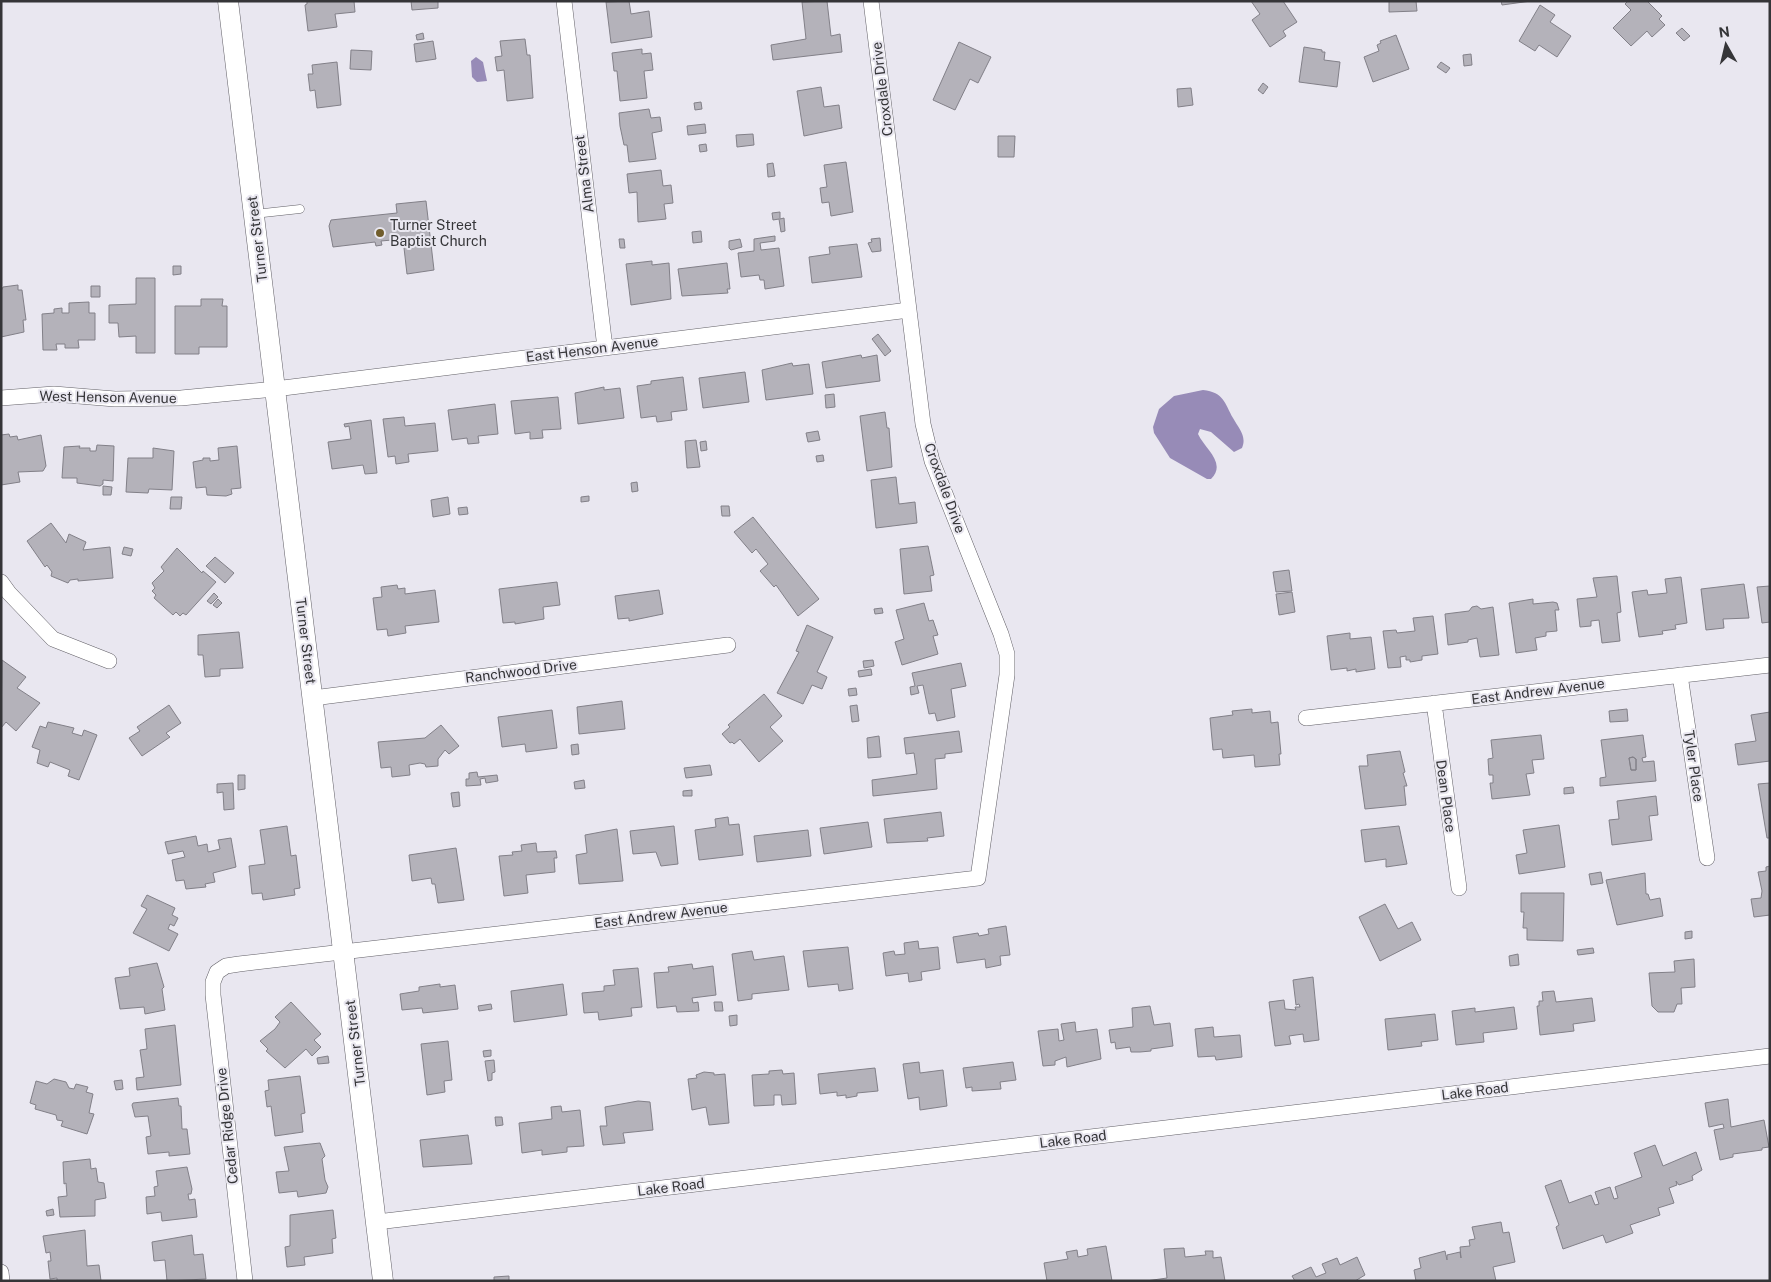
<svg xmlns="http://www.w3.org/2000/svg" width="1771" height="1282" font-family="'Public Sans',sans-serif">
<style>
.water{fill:#978bb7}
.building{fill:#b4b2ba;stroke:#828088;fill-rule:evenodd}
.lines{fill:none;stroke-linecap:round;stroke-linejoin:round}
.lane-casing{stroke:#626067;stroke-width:9}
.street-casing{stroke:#626067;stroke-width:16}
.secondary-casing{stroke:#626067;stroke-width:21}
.lane{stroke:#fff;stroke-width:8}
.street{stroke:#fff;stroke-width:15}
.secondary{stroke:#fff;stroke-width:20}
.poi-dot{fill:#715d2c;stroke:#e9e7f0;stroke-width:2}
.labels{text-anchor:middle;stroke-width:4;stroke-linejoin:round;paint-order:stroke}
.street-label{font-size:14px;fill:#353538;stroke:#e9e7f0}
.poi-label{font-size:14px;fill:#353538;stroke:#e9e7f0;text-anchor:start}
</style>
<rect width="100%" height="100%" fill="#e9e7f0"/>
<path class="water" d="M476 57 483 62 487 81 477 82 472 77 471 61Z
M1203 390C1224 392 1225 404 1233 418 1239 429 1247 436 1242 448L1234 452 1211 432 1200 429 1198 434C1205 449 1227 463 1211 479H1207L1170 458 1154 433 1153 427 1159 409 1174 396Z"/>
<path class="building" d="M307 1H354L355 12 335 14 337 27 308 31 305 5 307 4Z
M411 1H438V8L412 10Z
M629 1 631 14 649 11 652 37 611 43 606 2Z
M827 1 831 36 840 34 842 52 773 60 771 45 806 39 802 2Z
M1251 1H1283L1297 22 1283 31 1286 36 1270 47 1252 20 1260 14Z
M1389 1H1416L1417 11 1389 12Z
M1501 1H1531L1502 5Z
M1628 1H1647L1662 16 1659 19 1665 25 1652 37 1647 31 1631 46 1613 28 1631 10 1625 4Z
M1540 5 1555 15 1550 22 1571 36 1557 57 1539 45 1535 51 1519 41Z
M1682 28 1690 36 1684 41 1676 33Z
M423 33 424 39 417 40 416 35Z
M1396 35 1409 69 1373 82 1364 57 1379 51 1377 45 1381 43 1380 41Z
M525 39 527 55H530L533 98 507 101 504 70 497 71 495 57 502 56 500 41Z
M433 41 436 59 416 62 414 44Z
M959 42 991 57 978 83 970 79 955 110 933 100Z
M1304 47 1322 50V52H1325L1324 60 1340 62 1337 87 1299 82Z
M642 49V54L651 53 653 70 644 71 647 98 620 101 617 71H614L612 53Z
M351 50 372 51 371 70 350 69Z
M1471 54 1472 65 1464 66 1463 55Z
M337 62 341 105 317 108 315 90 310 91 308 74H313L312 65Z
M1441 62 1450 68 1446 73 1437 67Z
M1263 83 1268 87 1263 94 1258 90Z
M821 87 824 107 839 105 842 128 804 136 797 91Z
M1191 88 1193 105 1178 107 1177 89Z
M701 102 702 109 695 110 694 103Z
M649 109 651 118 660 117 662 131 652 133 656 159 629 162 627 145H624L620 126 619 113Z
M705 124 706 133 688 135 687 126Z
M753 134 754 145 737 147 736 135Z
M998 136H1015L1014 157H998Z
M706 144 707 151 700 152 699 145Z
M846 162 853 212 831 216 829 202 822 203 820 188 827 187 824 165Z
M773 163 775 176 768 177 767 164Z
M661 170 663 186 671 185 673 203 664 204 666 219 638 222 637 192 629 193 627 174Z
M426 201 434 270 407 274 403 239 381 241 382 245 376 246 375 242 333 247 329 226 331 220 397 213 396 204Z
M780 212V219L784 218 785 231 781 232 779 219 773 220 772 213Z
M701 231 702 242 693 243 692 232Z
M775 236V241L760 243 761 250 779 248 784 286 765 289 764 280H760L759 275 741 277 738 253 754 251V239Z
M880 238 881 251 872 252 868 243 872 242 871 239Z
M619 239H624L625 248H620Z
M740 239 742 247 731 250 729 248V241Z
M857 244 862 277 812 283 809 257 830 254 829 247Z
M652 261V265L669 263 671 299 631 305 626 264Z
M727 263 730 289H727L728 293 682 296 678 269Z
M173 266H181V274L173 275Z
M136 278H155V353H136V336L119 337 118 323H109V305L136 304Z
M18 285V290H22L26 320H23L24 332 1 337V291L3 287Z
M91 286H100V297H91Z
M201 299H223L222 306H227V347H199V354H175V306H201Z
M89 302V313H95V340H78L79 348H65V344H56L57 350H43L42 314 54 313V309L62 308V313H69V303Z
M878 334 891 351 885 356 872 339Z
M861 355 862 358 877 355 880 381 826 388 822 362Z
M792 363 793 366 809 364 813 394 766 400 762 370Z
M745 372 749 402 703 408 699 378Z
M683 377 687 410 671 412 672 420 657 422 656 416 641 418 637 386 651 384V381Z
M604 387V390L620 388 624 418 578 424 575 393Z
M834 394 835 407 826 408 825 395Z
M558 397 561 429 542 430 543 438 530 439V432L515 434 511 401Z
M495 404 498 434 478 436 479 443 468 444 467 438 452 440 448 410Z
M885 412 887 428H889L892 467 867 471 860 416Z
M404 417 405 426 435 423 438 451 408 454 409 462 396 464 395 456 388 457 383 419Z
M371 420 377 473 365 474 363 465 332 469 328 442 351 439 349 426 345 427 344 424Z
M818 431 820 440 808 442 806 433Z
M9 434 10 437 17 436 18 440 41 435 46 466 43 471 18 472 20 482 1 485V435Z
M696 440 700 467 687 468 685 441Z
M706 441 707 450 701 451 700 442Z
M97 445 114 446 113 481 103 480V484L100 486 77 483V478H62L64 447 80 446 79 448H90V451H96Z
M237 446 241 488 231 489 232 494 226 496 207 495 206 487 196 488 193 462 203 460V458H210V461L219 460 218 448Z
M153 448 174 451 172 490 149 489 148 493 126 492 128 458H153Z
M823 455 824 461 817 462 816 456Z
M896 477 899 504 915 502 917 523 876 528 871 480Z
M637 482 638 491 632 492 631 483Z
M103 486 112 487 111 495H103Z
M589 496V501L581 502V497Z
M171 497H182L181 509H170Z
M448 497 450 514 433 517 431 500Z
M721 506H729L730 516H722Z
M467 507 468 514 459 515 458 508Z
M753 517 819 599 798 616 776 585 774 587 760 571 768 564 756 549 752 553 734 532Z
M51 523 66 543 69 534 86 542 83 550 110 547 113 578 78 581V579L70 580 68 583 51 576 52 572 47 565 45 567 27 541Z
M928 546 934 575 930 576 932 591 904 594 900 549Z
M124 547 133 549 131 556 122 554Z
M177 548 202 573 203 571 216 582 186 615 183 613 180 616 176 612 173 615 154 598 156 595 152 591 155 588 152 583 164 571 161 567Z
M215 557 234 573 225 583 206 566Z
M1289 570 1292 591 1276 592 1273 572Z
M1617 576 1621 612 1617 613 1620 641 1602 643 1599 620 1591 621V626L1580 627 1577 599 1597 597 1593 578Z
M1681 577 1687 623 1675 625 1676 629 1662 631 1663 634 1639 637 1632 592 1647 590 1648 595 1667 593 1665 579Z
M557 582 560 605 543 607 544 619 515 624V622L503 623 499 589Z
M1744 584 1749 618 1723 619 1724 628 1706 630 1701 589Z
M397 585 398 589 405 588V594L435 590 439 622 405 626 406 633 388 636 387 629 377 630 373 598 382 597 381 587Z
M1770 586V622L1762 623 1757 587Z
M659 590 663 614 629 621V618L618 619 615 596Z
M1292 592 1295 612 1279 615 1276 594Z
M214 593 218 597 211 604 207 601Z
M218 599 222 603 217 608 213 605Z
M1533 599V604L1553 602 1557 603 1559 610H1555L1557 631 1546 632V636L1535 638 1537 650 1516 653 1509 603Z
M924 603 929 621 933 620 938 635 933 636 938 654 902 665 895 642 904 639 896 610Z
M1477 606 1481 609 1493 607 1499 655 1480 657 1477 638 1468 640V642L1448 645 1445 614 1469 611 1472 607Z
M882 608 883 613 875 614 874 609Z
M1433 616 1438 654 1422 656V660L1410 662V660H1406V656L1400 657 1401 667 1388 668 1383 631 1396 630 1397 633 1415 631 1413 618Z
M807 625 833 637 817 672 827 677 822 689 812 685 803 704 777 693 799 652 796 651Z
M239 632 243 668 220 669V676L205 677 203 655H198V635Z
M1350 633V639L1371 637 1375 669 1356 672V669L1347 671V668L1331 670 1327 636Z
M2 660 26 677 17 688 40 703 16 731 6 722 1 728Z
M873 660 874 666 864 668 863 661Z
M961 663 966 686 951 689 955 717 937 721 935 713 929 714 923 685 917 686 919 693 911 695 910 687 915 686 912 673Z
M871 669 872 675 859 677 858 671Z
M856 688 857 695 849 696 848 689Z
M764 694 782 716 770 727 783 741 759 762 740 739 734 744 732 742 730 743 722 734 730 727 728 725Z
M622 701 625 729 579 734 577 707Z
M169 705 181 723 166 733 170 737 142 756 129 738 140 731 137 727Z
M857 705 859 721 852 722 850 706Z
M1252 709V713L1270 711 1271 723 1278 722 1281 754H1279L1280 765 1255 767 1254 755 1223 758 1222 749 1213 750 1210 718 1233 715 1232 711Z
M1627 709 1628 721 1610 722 1609 711Z
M552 710 557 748 526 752 525 744 502 747 498 717Z
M1770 712V761L1738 765 1735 744 1756 741 1751 715Z
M48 722 74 728 72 733 82 736 84 730 97 735 79 780 68 776 70 770 50 762 48 767 37 763 40 750 32 747 40 726 46 728Z
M441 725 459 746 449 754 445 750 438 759V766L426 767 425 764 420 763 409 765 410 775 392 777 391 767 381 768 378 742 425 738Z
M959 731 962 752 945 754V758L935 759 937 789 873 796 872 780 917 774 914 753 906 754 904 738Z
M1541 735 1544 759 1532 760 1534 773 1526 774 1530 795 1492 799 1490 783H1493V775H1489L1488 759 1493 758 1491 740Z
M1643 735 1646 757 1642 758 1643 762 1654 761 1656 781 1600 786V778L1606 777 1601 740ZM1633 757 1636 759V770H1631L1629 758Z
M879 736 881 757 868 758 867 738Z
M578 744 579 754 572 755 571 745Z
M1400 751 1405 772 1403 773 1407 786H1404L1406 805 1365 809 1359 766H1368L1367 755Z
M1633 757 1636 759V770H1631L1629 758Z
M710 765 712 775 686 778 684 768Z
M477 772 478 777 497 775 498 781 486 783 485 778 480 779 481 785 466 786V779H469V773Z
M238 775H245V789L238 790Z
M584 780 585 788 575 789 574 782Z
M233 783 234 809 224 810 223 792 217 793V784Z
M1770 783V838H1767L1758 784Z
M1573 787 1574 793 1564 794V788Z
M692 790V796H683V791Z
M459 792 460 806 453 807 451 793Z
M1656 796 1658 815 1649 816 1652 840 1612 845 1609 820 1619 819 1617 801Z
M941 812 944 836 927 838 928 841 887 843 884 819Z
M728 817 729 825 739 824 743 855 699 860 695 830 716 827 715 819Z
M868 822 872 847 824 854 820 828Z
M1559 825 1565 867 1519 874 1516 855 1527 853 1523 830Z
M287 826 291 856 296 855 300 888 294 889 295 895 263 900 262 893 252 894 249 866 265 864 260 830Z
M674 826 678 864 661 866 656 852 633 854 630 831Z
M1399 826 1407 864 1386 867V859L1365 862 1361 830Z
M617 829 623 881 579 884 576 855 587 853 585 835Z
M808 830 811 856 757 862 754 836Z
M196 836 198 846 207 844 208 852 220 849 218 840 231 838 236 867 213 873 215 882 205 884 206 887 186 889 184 880 176 881 172 860 185 857 183 851 168 854 165 842Z
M536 843 537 852 556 851 557 858H554L555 872 526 875 528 893 504 896 499 856 513 855 512 852 522 851 521 845Z
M456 848 464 900 438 903 435 884H432L431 878 412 881 409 855Z
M1770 866V915L1754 917 1751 899 1761 898 1762 891 1758 872 1766 871V867Z
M1601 872 1603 883 1591 885 1589 874Z
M1645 873 1646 894H1648L1650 900 1660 898 1663 916 1617 925 1606 880Z
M1521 893H1564L1563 941 1527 940V928H1523L1524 912H1521Z
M147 895 175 908 172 915 178 918 174 926 170 924 168 929 178 934 169 951 133 933 147 909 141 906Z
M1385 904 1398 929 1412 922 1421 940 1380 961 1359 917Z
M1006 926 1010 955 1000 956 1001 965 986 968 985 959 957 963 953 937 978 933 979 936 989 934 988 929Z
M1692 931V938L1685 939V932Z
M918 941 919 949 938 947 940 969 921 972 922 980 909 982 908 973 886 976 883 953 894 951 895 955 905 954 904 943Z
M848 947 853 989 839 991 838 984 808 987 803 951Z
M1593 948 1594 953 1578 955 1577 950Z
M752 951 754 960 784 956 789 990 752 994V999L738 1001 732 954Z
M1518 954 1519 965 1510 966 1509 956Z
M1694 959 1695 987 1681 988 1682 1004H1677L1674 1012H1658L1652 1006 1649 973 1675 972 1674 961Z
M157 963 164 987 162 989 165 1010 145 1014 144 1007 120 1009 115 978 130 976 129 968Z
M692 964 693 969 713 966 716 995 692 998 693 1003 698 1002 699 1011 677 1012 676 1006 657 1008 654 973 669 972 668 967Z
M638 968 642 1007 631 1008 632 1016 599 1020 598 1012 584 1013 582 993 604 991V986L615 985 613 970Z
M1313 977 1319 1040 1304 1042 1303 1034 1289 1036 1291 1044 1275 1046 1269 1002 1284 1000 1285 1009 1296 1010 1295 1007H1300L1299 1004 1296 1005 1293 980Z
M440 984V987L455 985 458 1009 423 1013 422 1008 402 1010 400 994 419 991V987Z
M563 984 567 1015 514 1022 511 991Z
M1554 991 1556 1002 1592 998 1595 1021 1573 1024 1574 1031 1540 1035 1537 1006H1539V1001H1543L1542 992Z
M291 1002 321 1034 314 1040 321 1047 312 1056 306 1049 285 1068 266 1051 268 1049 260 1041 275 1029 280 1022 275 1017Z
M714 1002H722L723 1011H715Z
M491 1004 492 1009 479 1011 478 1006Z
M1150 1006 1154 1025 1170 1023 1173 1046 1151 1049V1051L1140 1052H1131L1130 1047 1116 1049 1115 1042 1111 1043 1109 1030 1133 1027 1132 1008Z
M1514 1007 1517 1029 1483 1033 1484 1042 1456 1045 1452 1011 1475 1008V1012Z
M1435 1014 1438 1040 1421 1042 1422 1046 1388 1050 1385 1019Z
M737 1015V1025L730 1026 729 1016Z
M1075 1022 1076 1032 1097 1029 1101 1059 1067 1067 1066 1057 1055 1061V1065L1043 1066 1038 1031 1058 1029 1059 1041 1064 1040 1061 1024Z
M175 1025 181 1085 137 1090 136 1078 144 1077 140 1050 147 1049 145 1029Z
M1213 1027 1214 1037 1240 1035 1242 1057 1216 1060 1215 1056 1198 1057 1195 1029Z
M448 1041 452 1080 444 1081 445 1092 427 1095 421 1044Z
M491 1050V1056L484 1057 483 1051Z
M328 1056 329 1063 318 1064 317 1058Z
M494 1060 495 1072 492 1073V1080L488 1081 485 1061Z
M919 1062 920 1073 943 1070 947 1106 920 1110 919 1097 908 1099 903 1064Z
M1013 1062 1016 1080 1000 1082 1001 1089 972 1091V1087L966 1088 963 1068Z
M875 1068 878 1091 857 1093V1096L846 1098V1095L837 1096V1092L820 1094 818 1074Z
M782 1070 783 1074 794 1073 796 1104 782 1105 781 1095H774V1105L754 1106 752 1075 769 1074V1071Z
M704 1072 714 1073V1075L725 1074 729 1123 709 1125 706 1107 692 1110 688 1079 697 1078 696 1075Z
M300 1076 305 1113 301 1114 303 1132 275 1136 271 1106 267 1107 265 1091 269 1090 268 1080Z
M54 1079 66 1082 69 1088 74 1089 76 1084 88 1087 86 1092 93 1094 89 1113 94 1114 87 1134 61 1126 63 1121 57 1120 56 1115 35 1109 36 1105 30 1103 36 1081 47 1084Z
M122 1080 123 1089 116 1090 114 1081Z
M178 1098 179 1106H181L182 1129H187L190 1154 169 1156V1152L148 1154 146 1137 151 1136 148 1116 135 1117 132 1105 133 1103Z
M1728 1099 1731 1127 1764 1120 1769 1147 1762 1148V1150L1733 1154V1157L1720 1160 1714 1130 1724 1128 1723 1124 1709 1127 1705 1103Z
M638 1101 650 1102 653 1130 623 1133 625 1143 603 1145 600 1126H607L605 1107Z
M561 1106 562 1112 580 1110 584 1146 567 1147V1152L542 1155V1150L522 1153 519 1123 552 1119 551 1107Z
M495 1117H502L503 1125 496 1126Z
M468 1135 472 1164 423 1167 420 1140Z
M320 1143 325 1156 322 1159 325 1180 328 1187 326 1193 298 1197 297 1191 279 1193 276 1172 289 1171 284 1147Z
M1655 1145 1663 1166 1696 1152 1702 1170 1692 1176 1693 1180 1679 1185 1676 1181 1677 1185 1669 1188 1674 1203 1658 1208 1660 1215 1630 1225 1633 1233 1606 1243 1603 1235 1563 1249 1556 1227 1559 1225 1545 1186 1561 1180 1569 1203 1591 1195 1595 1205 1599 1204 1595 1192 1610 1187 1614 1199 1618 1198 1615 1187 1642 1177 1634 1153Z
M90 1159 91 1169 96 1168 98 1182 104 1183 106 1198 95 1200V1216L60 1217 58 1197 67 1196 66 1183 64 1184 63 1162Z
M187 1167 192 1189 191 1194H188L189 1200 195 1199 197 1217 162 1221 161 1212 147 1214 146 1197 155 1196 154 1187 158 1186 156 1171Z
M53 1209 54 1215 47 1216 46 1211Z
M333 1210 336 1238 332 1239 333 1253 304 1257 305 1265 287 1267 285 1247 290 1246V1215Z
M1501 1222 1503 1233 1509 1232 1515 1262 1493 1267 1496 1281H1416L1414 1270 1421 1268 1419 1258 1445 1251 1447 1260V1255L1460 1252 1461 1258 1460 1247 1470 1246 1469 1240 1475 1239 1472 1227Z
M85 1230 87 1266 99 1265 101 1281H57V1278L50 1279 48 1261H51L50 1252 46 1253 43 1236Z
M192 1235 194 1255 203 1254 206 1279 167 1281 165 1260 154 1261 152 1242Z
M1106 1246 1112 1281H1047L1044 1263 1068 1259 1066 1252 1077 1250 1078 1257 1088 1255 1087 1249Z
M1184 1248 1185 1257 1206 1255 1205 1251H1213V1258L1221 1257 1225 1281H1146L1167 1278 1164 1249Z
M1357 1257 1365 1275 1355 1281H1295L1292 1276 1311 1267 1316 1277 1326 1273 1322 1264 1337 1258 1340 1265Z
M509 1276V1281H494V1277Z"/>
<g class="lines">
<g class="lane-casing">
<path id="lane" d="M254 214 300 209"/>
</g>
<g class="street-casing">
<path id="street" d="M564 1 605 348
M1 398 54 394 115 399 181 398 275 389 909 310
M1 582 9 593 53 639 109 661
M1680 675 1707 858
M313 698 728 645
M1434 703 1459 888
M1306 718 1770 665
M377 1222 1770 1056
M1 1272 2 1281
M245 1281 213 995V982L217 972 226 966 239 964 978 878 1007 675V654L1001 634 932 461 923 424 871 1"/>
</g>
<g class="secondary-casing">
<path id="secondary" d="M228 1 383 1281"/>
</g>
<use href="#lane" class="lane"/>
<use href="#street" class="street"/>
<use href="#secondary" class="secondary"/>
</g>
<circle class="poi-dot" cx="380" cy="233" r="5"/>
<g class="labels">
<g class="street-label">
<text transform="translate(882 89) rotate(-97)" y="5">Croxdale Drive</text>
<text transform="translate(584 174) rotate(-97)" y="5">Alma Street</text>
<text transform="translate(257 239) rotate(-97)" y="5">Turner Street</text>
<text transform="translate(592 349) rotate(-7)" y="5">East Henson Avenue</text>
<text transform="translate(108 397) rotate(1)" y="5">West Henson Avenue</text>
<text transform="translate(945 488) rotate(70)" y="5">Croxdale Drive</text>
<text transform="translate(306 641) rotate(83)" y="5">Turner Street</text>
<text transform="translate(521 671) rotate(-7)" y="5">Ranchwood Drive</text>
<text transform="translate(1538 691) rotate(-7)" y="5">East Andrew Avenue</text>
<text transform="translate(1694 766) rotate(82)" y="5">Tyler Place</text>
<text transform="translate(1446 796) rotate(82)" y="5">Dean Place</text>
<text transform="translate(661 915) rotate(-7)" y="5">East Andrew Avenue</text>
<text transform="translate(355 1043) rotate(-97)" y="5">Turner Street</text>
<text transform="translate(1475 1091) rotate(-7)" y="5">Lake Road</text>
<text transform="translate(227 1126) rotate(-96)" y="5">Cedar Ridge Drive</text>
<text transform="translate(1073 1139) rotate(-7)" y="5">Lake Road</text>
<text transform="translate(671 1187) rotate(-7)" y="5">Lake Road</text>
</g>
<g class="poi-label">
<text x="390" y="230">Turner Street<tspan x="390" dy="16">Baptist Church</tspan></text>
</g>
</g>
<rect width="1771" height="1282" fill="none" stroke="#353538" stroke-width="5"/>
<g transform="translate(1726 45) rotate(352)" stroke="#e9e7f0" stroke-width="4" paint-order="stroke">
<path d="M0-4L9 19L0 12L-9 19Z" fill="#353538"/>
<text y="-8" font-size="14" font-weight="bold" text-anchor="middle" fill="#353538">N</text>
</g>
</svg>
